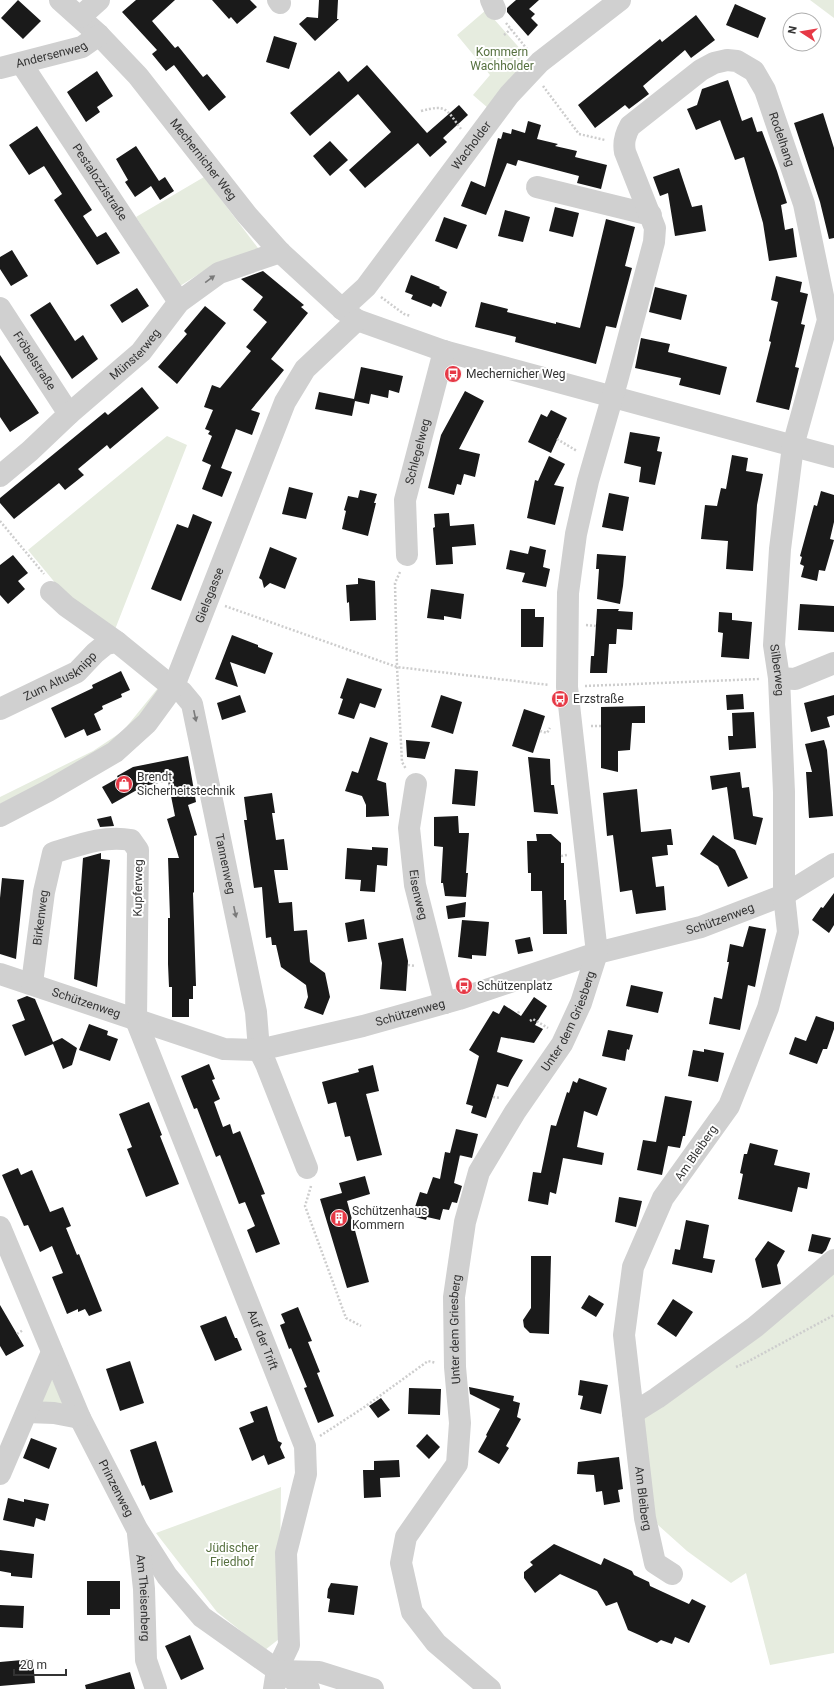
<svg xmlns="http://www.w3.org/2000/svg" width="834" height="1689" font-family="Roboto,sans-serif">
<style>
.green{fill:#e6ecdf}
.building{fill:#1a1a1a}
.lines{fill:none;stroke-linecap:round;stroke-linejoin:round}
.path{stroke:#cdcdcd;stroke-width:2.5;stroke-dasharray:2 2;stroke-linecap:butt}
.minor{stroke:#d0d0d0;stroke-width:22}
.oneway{fill:#7a7a7a}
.labels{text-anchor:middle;stroke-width:4;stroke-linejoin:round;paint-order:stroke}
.park-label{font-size:12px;fill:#56703f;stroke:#fff}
.street-label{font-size:12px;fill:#333;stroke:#fff}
.poi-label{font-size:12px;fill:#333;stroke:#fff;text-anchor:start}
</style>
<rect width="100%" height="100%" fill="#fff"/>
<path class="green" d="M810 0H834V18Z
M486 10 523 52 522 67 488 108 473 95 490 75 457 35Z
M204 177 261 252 218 262 180 286 136 217Z
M167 436 187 445 114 632 71 602 28 550Z
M158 688 160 691 148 709 99 754 0 804V797L93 751 123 731Z
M834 1268V1653L770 1665 746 1573 731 1583 687 1551 658 1525 651 1508 640 1421Z
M51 1377 63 1403 62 1405 41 1404Z
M281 1487 279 1639 265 1650 217 1612 156 1533Z"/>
<path class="building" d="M18 0 41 21 23 39 1 18Z
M136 0H175L152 21 175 48 178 46 203 77 207 74 226 97 209 111 174 65 166 71 152 54 157 50 122 12Z
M212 0H250L257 7 237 24 231 17 229 19Z
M319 0H338L337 19H339L315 41 299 24 307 17 318 18Z
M516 0H539L529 9 535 14 531 18 538 25 528 36 507 12V8Z
M735 4 766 18 758 38 726 25Z
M696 15 715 40 691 58 685 50 643 86 649 94 629 109 625 105 595 128 578 105 660 39 662 42Z
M274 36 297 43 289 69 266 62Z
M367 65 427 133 459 105 468 115 443 138 447 142 430 157 418 143 365 188 349 170 391 132 358 94 310 136 290 113 339 71 348 82Z
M97 71 113 96 97 107 100 112 86 122 67 92Z
M728 80 742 121 752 117 757 132 762 131 777 171 787 203 781 205 785 230 793 228 797 257 769 261 763 223 744 157 735 160 720 120 696 130 687 109 697 105 702 89Z
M823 113 834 148V238L829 239 820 202 794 123Z
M528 121 541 125 537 139 558 144 555 146 577 151 575 157 607 165 601 189 577 183 579 176 518 160 516 166 507 163 486 215 461 206 471 181 485 187 498 138 501 139 503 132 511 134 512 129 525 133Z
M37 126 92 210 83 216 97 237 106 232 120 253 97 265 54 200 62 194 44 166 29 175 9 145Z
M330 141 348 160 330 176 313 156Z
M136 146 159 181 165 177 174 191 160 200 151 186 135 197 125 182 128 180 116 159Z
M679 168 692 207 702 205 706 231 675 236 668 193 660 196 653 177Z
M555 207 579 213 573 237 549 231Z
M505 210 530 217 523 242 498 236Z
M444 217 467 225 457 249 435 241Z
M606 219 635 227 625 266 632 268 616 328 606 326 596 364 515 342 516 337 475 327 481 302 508 309 507 312 556 324V322L580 328Z
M12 250 28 276 11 286 0 269V257Z
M263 271 304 305 301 307 308 313 271 359 284 370 251 410 260 413 252 435 236 429 221 468 232 472 222 497 202 489 211 465 202 461 212 436 208 434 210 431 205 429 213 410 204 407 212 385 220 388 251 351 246 347 267 322 253 310 263 297 241 279Z
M411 275 440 287 439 288 447 292 441 307 433 303 431 307 411 299 413 295 405 292Z
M776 276 802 282 800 292 808 294 801 324 805 325 795 367 799 368 789 410 756 402 771 342 769 341 778 302 771 300Z
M655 287 687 295 681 320 649 312Z
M137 288 149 306 122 323 110 305Z
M50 302 75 341 83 335 98 359 72 379 30 315Z
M205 306 226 323 177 384 158 367 187 334 184 331Z
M641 338 670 344 668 352 727 367 720 395 679 385 681 378 635 368Z
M0 355 39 413 10 432 0 417Z
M361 367 403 376 399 393 389 390 388 398 371 394 369 404 355 401 352 416 315 409 319 392 354 399Z
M142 387 159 408 110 449 107 445 78 469 84 475 65 490 59 483 14 519 0 503V498L105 412 108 415Z
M465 391 484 401 459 449 480 454 475 477 464 474 461 485 457 484 454 495 428 488 441 435Z
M551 410 567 418 551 453 528 442 541 414 547 417Z
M630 432 660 437 657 451 662 452 655 485 639 482 641 467 624 463Z
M732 455 748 458 746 471 763 474 757 505 753 571 726 569 728 541 701 539 705 505 717 506 721 488 726 489Z
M549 456 565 464 554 485 564 487 555 525 527 518 535 480 538 481Z
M289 487 313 493 306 519 282 514Z
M360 490 377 494 374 503H376L368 536 342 529 346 511 344 510 348 496 358 498Z
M821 491 834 495V522L830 539 834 540 825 571 819 570 817 581 801 577 804 566 800 564 802 557 800 556 814 505 817 506Z
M609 493 629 497 623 531 602 527Z
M449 513 450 526 474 524 476 545 452 547 453 564 436 565 433 528 435 527 434 514Z
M193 514 212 522 181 601 151 589 177 524 188 528Z
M530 546 546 550 543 567 550 569 546 587 522 582 525 573 506 569 510 550 528 554Z
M270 547 297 558 285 589 270 583 264 588 262 580 259 578Z
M597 554 626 556 623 586 620 604 597 599 599 569H596Z
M13 555 28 573 18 581 25 589 8 604 0 595V565Z
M358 578 375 581 376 620 350 621 349 602 347 603 346 585 358 584Z
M431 589 464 594 461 619 444 616V620L427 618Z
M800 604 834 606V632L798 630Z
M521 609H535V617H544L543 647H521Z
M597 609H619L618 611 633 612 632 630 617 629 616 644H609L607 673H590L591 656H594Z
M719 612 732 613V620L752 622 749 659 721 657 723 633 718 632Z
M232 635 258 645V647L273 653 265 674 230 662 238 687 215 679Z
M121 671 130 690 121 694 122 697 102 706 103 709 94 714 101 730 87 736 84 729 65 738 51 708 93 688 92 685Z
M347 678 382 689 375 708 360 703 354 719 338 714 343 699 340 698Z
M743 694 744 709 727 710 726 695Z
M240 695 246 712 222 720 217 703Z
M441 695 462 702 453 734 431 727Z
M834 695V715L827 717 830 727 811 732 804 703Z
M645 706V723H632L630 750 618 751V772L601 768V707Z
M524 709 545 716 533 753 512 746Z
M754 712 756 748 729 750 728 736H733L732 713Z
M370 737 388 743 377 780 386 783 389 816 366 817V805L362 796 345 791 352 771 358 773Z
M406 740 430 742 425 759 407 757Z
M824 740 827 750 833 816 809 818 806 772H812L805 744Z
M188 756 196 802 188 805 197 835 194 836V892L193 893 196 986H193V999H189V1017H172V987H169L168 964V918H170L168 858H179L167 819 175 816 168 781 144 786 112 804 102 787 118 778 117 776 133 767Z
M528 757 550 759 551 785H554L558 814 534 812Z
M455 769 478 771 475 806 452 804Z
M740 772 742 788 749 787 753 816 763 818 756 845 734 839 727 787 712 790 710 776Z
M637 789 641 832 671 829 673 845H667L668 855 652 857 656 887 664 886 666 910 636 914 632 890 620 892 613 835 607 836 603 793Z
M272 793 275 813H272L276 840 284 839 288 870H274L279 903 292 902 294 931 307 930 310 962 325 973 330 997 323 1015 304 1008 308 997 306 985 281 967 276 945H272L271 937 266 938 262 887 254 888 244 820H247L244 797Z
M111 816 114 826 100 827 97 819Z
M458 816 459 833H469L466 873H468L466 897 445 896 443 883H441L443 847 434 846V817Z
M536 834H551L561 843V863H564V900H566L567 934H543L542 891H531V873H528L527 841H537Z
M713 835 735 850 748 878 728 887 718 866 700 854Z
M372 847 388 848 387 866 377 865 375 892 360 891 361 880 345 879 347 848 372 850Z
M101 853V859L110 860 97 987 74 979 83 858Z
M2 878 24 880 16 959 0 954V898Z
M834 893V925L829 933 812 920 821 907 823 908Z
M466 902 465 917 448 919 446 906Z
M364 919 367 939 348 942 345 923Z
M462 920 489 922 486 956 472 955V959L458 957Z
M749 926 766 929 755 987 748 985 740 1030 709 1024 714 997 722 999 729 962H727L730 944 743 947Z
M530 937 533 951 518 954 515 940Z
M403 938 408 961 406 991 380 989 382 963 378 943Z
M631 985 663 992 658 1013 626 1006Z
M27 996 35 999 53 1042 62 1038 77 1048 72 1065 63 1069 53 1044 25 1056 12 1025 25 1020 17 1000Z
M534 997 547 1006 535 1025 543 1029 534 1043 501 1037 497 1052 523 1060 511 1080 508 1087 497 1084 486 1118 471 1113 473 1106 466 1104 479 1056 469 1050 493 1011 499 1014 504 1005 521 1016Z
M816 1016 834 1022V1029L827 1049H823L817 1064 789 1054 795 1037 806 1041Z
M89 1024 108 1031 107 1035 118 1039 110 1061 79 1050Z
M608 1030 633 1035 629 1050 627 1049 625 1061 602 1056Z
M704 1049 724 1053 718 1082 688 1076 693 1050 704 1052Z
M209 1064 215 1079 212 1080 220 1099 214 1102 223 1127 230 1124 233 1134 240 1131 265 1194 261 1195 280 1244 256 1253 247 1230 255 1226 245 1202 239 1204 220 1155 216 1157 197 1108 194 1109 181 1076Z
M373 1065 379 1091 366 1094 382 1155 357 1161 350 1136 345 1137 336 1102 328 1104 322 1082 359 1072 358 1069Z
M579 1078 607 1088 597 1116 584 1111 577 1147 604 1153 602 1165 563 1158 556 1194 550 1192 548 1205 528 1201 533 1172 541 1173 551 1125 556 1126 567 1092 569 1093 573 1081 577 1083Z
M665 1096 692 1101 685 1136H683L680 1148 668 1146 662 1175 637 1170 643 1140 656 1142Z
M149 1102 162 1135 160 1136 179 1184 146 1197 127 1149 132 1147 119 1114Z
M456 1129 478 1134 472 1158 450 1153Z
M750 1143 778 1150 774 1165 810 1173 807 1189 798 1187 792 1212 738 1199 743 1174 740 1173 744 1154H747Z
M445 1152 460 1155 454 1183 462 1186 457 1203 452 1202 449 1210 443 1209 440 1220 427 1217 426 1220 412 1216 420 1192 427 1194 433 1177 440 1179Z
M18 1168 21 1175 32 1170 50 1212 63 1207 71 1226 66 1228 77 1255 79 1254 102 1311 89 1316 85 1309 78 1312V1309L67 1314 52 1277 63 1273 52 1246 40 1252 28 1225 24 1226 2 1175Z
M365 1176 370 1194 347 1201 369 1282 347 1288 320 1199 342 1193 339 1183Z
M619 1197 642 1201 636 1227 615 1222Z
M686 1220 709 1225 703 1258 715 1260 712 1273 672 1264 675 1249 680 1250Z
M812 1234 831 1238 826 1250 822 1254 808 1251Z
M768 1241 785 1251 777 1265 781 1284 762 1288 755 1259Z
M531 1256H551L549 1334 530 1333 524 1327 523 1320 531 1308Z
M589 1295 604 1304 596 1317 581 1308Z
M673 1299 693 1312 676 1337 657 1324Z
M0 1305 24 1346 6 1356 0 1346Z
M298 1307 312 1341 308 1342 320 1372 317 1373 334 1416 318 1423 304 1388 307 1387 291 1348 289 1349 280 1325 285 1323 281 1314Z
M226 1316 235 1338H237L242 1350 215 1361 200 1326Z
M130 1361 144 1403 120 1411 106 1369Z
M580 1380 608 1385 601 1414 580 1409 583 1396 578 1395Z
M469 1387 514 1396 513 1401 520 1403 517 1417 521 1419 506 1446 509 1448 499 1464 478 1452 487 1436 486 1435 500 1409 470 1394Z
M409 1388 441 1389 440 1415 408 1414Z
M381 1398 390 1410 378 1418 369 1406Z
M267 1406 278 1441 282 1443 280 1447 285 1458 268 1465 264 1455 252 1461 239 1428 254 1422 250 1412Z
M427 1434 440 1447 429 1459 416 1446Z
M31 1438 57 1448 49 1469 23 1458Z
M156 1441 173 1492 150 1500 144 1485 142 1486 130 1450Z
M619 1457 623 1489 618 1490 620 1502 604 1505 602 1491 596 1492 594 1475 577 1474 578 1462Z
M399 1460 400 1477 380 1478 381 1497 364 1498 363 1470H374V1461Z
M8 1498 24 1502V1499L49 1504 45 1521 36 1518 34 1527 3 1520Z
M554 1544 601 1565 604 1558 632 1571 634 1575 649 1582 650 1586 689 1604 692 1599 706 1606 689 1643 675 1637 672 1644 661 1640 657 1643 628 1630 617 1602 606 1606 597 1591 560 1574 535 1593 524 1578V1572L533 1565 530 1562Z
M0 1550 34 1554 32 1578 11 1576V1573L0 1571Z
M87 1581H120V1609H110V1615H87Z
M331 1583 358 1586 354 1615 328 1612 330 1599 327 1598 328 1589Z
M0 1605 24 1606 23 1628 0 1627Z
M190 1635 204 1669 181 1680 165 1646Z
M33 1659 35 1683 0 1686V1662Z
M130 1672 135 1689H86L85 1685Z"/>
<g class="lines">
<path class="path" d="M506 23 527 49
M504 35 511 29
M543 86 579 134 605 140
M421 111C447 104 446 109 461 129
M381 297 404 314 411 316
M557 439 577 451
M0 521 44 574
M400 572 395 583 397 667 402 762 406 769
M225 606 397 667 549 685
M586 625 596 626
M585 686 760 679
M591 726H601
M540 731 547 733 550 728
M561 856 567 855
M408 965 415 966
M518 1013 520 1010
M530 1021 533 1019 548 1028
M493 1097 500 1098
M311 1186 305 1206 346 1318 361 1326
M17 1334 23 1330
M736 1367 747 1362 834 1315
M320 1436 363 1408 428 1361 436 1363"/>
<g class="minor">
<path id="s1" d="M60 0 99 35 138 76 247 215 280 252 342 309 357 320 444 351 834 457"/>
<path d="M278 0 280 3"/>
<path d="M491 0 495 9"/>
<path d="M80 17 99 0"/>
<path id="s2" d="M21 63 179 302"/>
<path id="s3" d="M0 68 82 47 99 35"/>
<path d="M537 187 651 215"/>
<path id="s4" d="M0 308 69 414"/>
<path id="s5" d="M342 309 366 287 509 95 540 62 620 0"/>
<path id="s6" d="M0 476 30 451 69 414 141 352 179 302 219 273 280 252"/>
<path id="s7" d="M407 555 405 500 444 351"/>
<path d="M51 592 66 606 117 642"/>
<path d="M779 678 795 679 834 663"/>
<path id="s8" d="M0 709 77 672 95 653 106 644 117 642 165 681 182 692 192 704 256 1012 259 1050 266 1064 307 1168"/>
<path id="s9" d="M416 784 409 828 415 885 445 1003"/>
<path id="s10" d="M0 816 48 791 115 752 147 723 174 686 285 402 305 369 357 320"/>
<path id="s11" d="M0 974 224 1049 259 1050 363 1026 459 999 597 953 701 927 784 895 834 864"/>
<path id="s12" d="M32 983 44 892 53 853C79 845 104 835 131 840L138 850 136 1020 305 1446 306 1474 286 1553 289 1645 277 1670 274 1689"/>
<path id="s13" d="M0 1227 80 1418 137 1529 167 1576 202 1617 277 1670 309 1689"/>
<path d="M27 1412 54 1413 80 1418"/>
<path d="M633 1413 657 1398 755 1327 834 1260"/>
<path d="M0 1474 52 1352"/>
<path id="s14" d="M138 1534 144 1589 146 1660 156 1689"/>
<path d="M280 1671 319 1672 373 1689"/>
<path id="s15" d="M490 1689 436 1643 412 1612 401 1563 406 1537 457 1464 460 1423 455 1367 454 1297 465 1222 479 1172 515 1112 562 1044 581 1003 597 953 567 687 568 593 576 534 588 481 617 381 654 242 655 228 625 152C623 142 625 135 630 126L701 70 714 63 727 60 737 61 754 71 765 90 804 204 828 320 793 446 780 549 774 645 779 678 784 792V895L788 932 768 1008 729 1106 663 1198 633 1267 624 1335 645 1518 655 1563 672 1574"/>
</g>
</g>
<defs><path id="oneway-solid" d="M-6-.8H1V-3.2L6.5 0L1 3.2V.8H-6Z"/></defs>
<g class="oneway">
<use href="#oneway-solid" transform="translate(210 279) rotate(-36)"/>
<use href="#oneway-solid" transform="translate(195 716) rotate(78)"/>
<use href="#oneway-solid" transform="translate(235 912) rotate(78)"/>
</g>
<defs>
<g id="bus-disc" transform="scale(0.9)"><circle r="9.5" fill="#e63946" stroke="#fff"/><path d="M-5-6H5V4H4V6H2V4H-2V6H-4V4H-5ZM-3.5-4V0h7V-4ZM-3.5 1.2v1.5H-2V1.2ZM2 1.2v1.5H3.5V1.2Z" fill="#fff"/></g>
<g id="shop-disc" transform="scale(0.9)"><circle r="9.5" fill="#e63946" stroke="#fff"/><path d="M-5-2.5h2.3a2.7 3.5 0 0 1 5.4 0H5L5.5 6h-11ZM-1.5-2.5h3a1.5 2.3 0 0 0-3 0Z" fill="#fff"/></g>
<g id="building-disc" transform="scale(0.9)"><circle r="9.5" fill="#e63946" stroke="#fff"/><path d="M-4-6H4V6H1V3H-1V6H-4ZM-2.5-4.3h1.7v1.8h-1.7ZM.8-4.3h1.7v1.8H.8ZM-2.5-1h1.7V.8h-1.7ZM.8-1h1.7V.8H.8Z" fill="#fff"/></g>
</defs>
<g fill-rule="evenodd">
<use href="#bus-disc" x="453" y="374"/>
<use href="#bus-disc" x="560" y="699"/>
<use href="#shop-disc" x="124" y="784"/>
<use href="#bus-disc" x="464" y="986"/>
<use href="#building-disc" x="339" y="1218"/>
</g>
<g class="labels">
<g class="park-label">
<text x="502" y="56">Kommern<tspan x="502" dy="14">Wachholder</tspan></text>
<text x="232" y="1552">Jüdischer<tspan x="232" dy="14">Friedhof</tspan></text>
</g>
<g class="street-label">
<text dy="4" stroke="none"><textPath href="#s3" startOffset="53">Andersenweg</textPath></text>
<text dy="4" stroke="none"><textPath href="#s15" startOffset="1890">Rodelhang</textPath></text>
<text dy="4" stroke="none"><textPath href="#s5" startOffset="209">Wacholder</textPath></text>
<text dy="4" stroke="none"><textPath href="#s1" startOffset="215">Mechernicher Weg</textPath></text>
<text dy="4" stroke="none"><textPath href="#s2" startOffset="143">Pestalozzistraße</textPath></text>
<text dy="4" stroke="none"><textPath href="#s6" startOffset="182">Münsterweg</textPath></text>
<text dy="4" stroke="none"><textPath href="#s4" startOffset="63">Fröbelstraße</textPath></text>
<text dy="4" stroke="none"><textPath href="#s7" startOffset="105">Schlegelweg</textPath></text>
<text dy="4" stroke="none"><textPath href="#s10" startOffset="318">Gielsgasse</textPath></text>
<text dy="4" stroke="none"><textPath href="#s15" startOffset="2433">Silberweg</textPath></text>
<text dy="4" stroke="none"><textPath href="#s8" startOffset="69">Zum Altusknipp</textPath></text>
<text dy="4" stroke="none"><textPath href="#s8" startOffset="398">Tannenweg</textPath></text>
<text transform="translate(138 888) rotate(-89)" y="4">Kupferweg</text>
<text dy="4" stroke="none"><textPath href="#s9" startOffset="112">Eisenweg</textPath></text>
<text dy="4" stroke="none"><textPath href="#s12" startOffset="66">Birkenweg</textPath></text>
<text dy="4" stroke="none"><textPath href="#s11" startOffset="751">Schützenweg</textPath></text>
<text dy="4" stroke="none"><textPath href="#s11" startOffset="91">Schützenweg</textPath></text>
<text dy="4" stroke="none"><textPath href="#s11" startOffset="427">Schützenweg</textPath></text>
<text dy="4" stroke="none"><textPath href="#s15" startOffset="747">Unter dem Griesberg</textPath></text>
<text transform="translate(696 1153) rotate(-55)" y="4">Am Bleiberg</text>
<text dy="4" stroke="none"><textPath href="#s15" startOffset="411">Unter dem Griesberg</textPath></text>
<text dy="4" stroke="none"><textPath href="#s12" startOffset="738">Auf der Trift</textPath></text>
<text dy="4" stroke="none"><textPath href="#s13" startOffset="286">Prinzenweg</textPath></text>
<text dy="4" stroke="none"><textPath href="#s15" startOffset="3301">Am Bleiberg</textPath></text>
<text dy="4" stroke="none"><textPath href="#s14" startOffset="64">Am Theisenberg</textPath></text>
</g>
<g class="poi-label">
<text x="466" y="378">Mechernicher Weg</text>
<text x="573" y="703">Erzstraße</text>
<text x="137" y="781">Brendt<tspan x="137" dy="14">Sicherheitstechnik</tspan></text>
<text x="477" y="990">Schützenplatz</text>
<text x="352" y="1215">Schützenhaus<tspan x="352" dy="14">Kommern</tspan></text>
</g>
</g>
<g transform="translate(802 32) rotate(282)"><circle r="19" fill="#ffffff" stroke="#adadad"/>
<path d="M0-3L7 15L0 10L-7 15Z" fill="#e63946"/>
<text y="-6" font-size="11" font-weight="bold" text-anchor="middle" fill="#333333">N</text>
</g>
<path d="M14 1669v6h52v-6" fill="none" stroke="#333333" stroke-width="2"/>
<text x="20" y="1669" font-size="12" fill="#333333" stroke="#ffffff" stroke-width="3" paint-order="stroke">20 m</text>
</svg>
